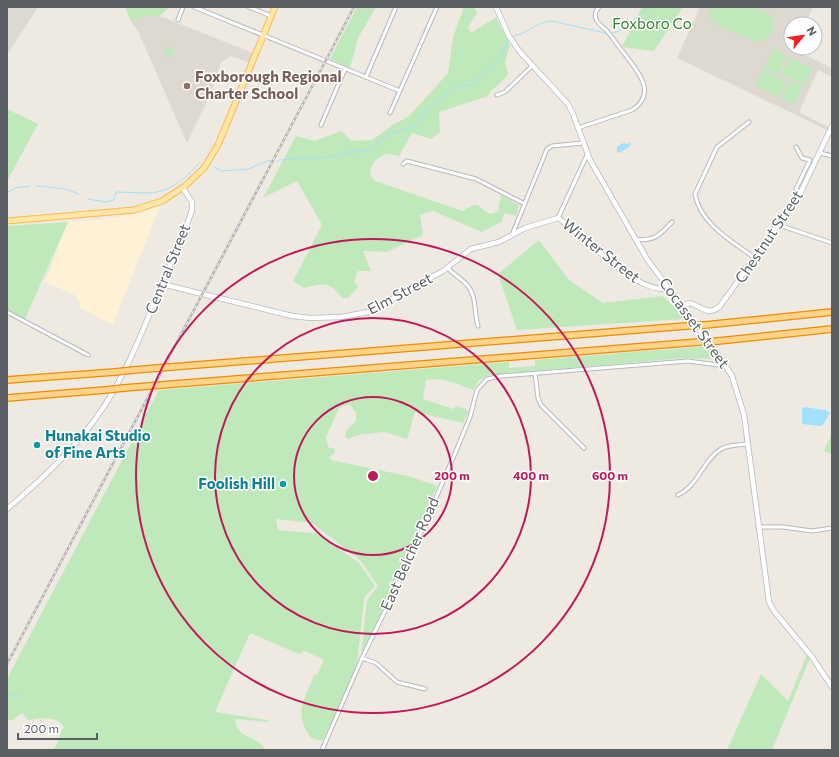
<svg xmlns="http://www.w3.org/2000/svg" width="839" height="757" font-family="Commissioner,sans-serif">
<style>
.commercial{fill:#fff1d6}
.education{fill:#ded9d0}
.green{fill:#c0e9bb}
.water{fill:#a1e0ff}
.lines{fill:none;stroke-linecap:round;stroke-linejoin:round}
.stream{stroke:#a1e0ff;stroke-width:1}
.street-casing{stroke:#b5b9bd;stroke-width:5}
.secondary-casing{stroke:#b5bac0;stroke-width:6}
.primary-casing{stroke:#feb94b;stroke-width:7}
.highway-casing{stroke:#f08c00;stroke-width:8}
.street{stroke:#fff;stroke-width:3}
.secondary{stroke:#fff;stroke-width:4.5}
.primary{stroke:#ffe7a6;stroke-width:5}
.highway{stroke:#ffd488;stroke-width:5.5}
.rail-casing{stroke:#b3b4b5;stroke-width:2.5}
.rail{stroke:#fff;stroke-width:1;stroke-dasharray:3;stroke-linecap:butt}
.highway-bridge-casing{stroke:#f08c00;stroke-width:8;stroke-linecap:butt}
.highway-bridge{stroke:#ffd488;stroke-width:5.5}
.ring{fill:none;stroke:#c2185b;stroke-width:2}
.education-dot{fill:#8d6e63;stroke:#fff;stroke-width:1.5}
.culture-dot{fill:#0f9aa8;stroke:#fff;stroke-width:1.5}
.labels{text-anchor:middle;stroke-width:3;stroke-linejoin:round;paint-order:stroke}
.park-label{font-size:15px;fill:#30822c;stroke:#fff}
.education-label{font-size:15px;font-weight:bold;fill:#785e54;stroke:#fff;text-anchor:start}
.street-label{font-size:15px;fill:#5a5f64;stroke:#fff}
.culture-label{font-size:15px;font-weight:bold;fill:#0d838f;stroke:#fff;text-anchor:start}
.centre{fill:#c2185b;stroke:#fff;stroke-width:2}
.ring-label{font-size:12px;text-anchor:middle;font-weight:bold;fill:#c2185b;stroke:#fff;stroke-width:3;stroke-linejoin:round;paint-order:stroke}
</style>
<rect width="100%" height="100%" fill="#eeeae1"/>
<path class="commercial" d="M160 206 113 325 81 308 75 295 45 282 68 222 108 219 141 213Z"/>
<path class="education" d="M7 7H38L7 55Z
M700 7H813L805 24H791V48L832 68V77L818 70 799 112 828 127 827 130 677 58Z
M147 16H160L253 53 250 63 231 56 221 62 210 95 187 143 138 31 131 22Z"/>
<path class="green" d="M125 7H169L160 16H147L131 22Z
M357 7H376L358 38 350 68 330 59Z
M464 7H474L477 13 468 27 471 33 496 17 510 45 505 61 508 74 499 85 491 90 488 96 439 112 440 132 431 139 412 133 399 156C396 155 392 154 389 154 376 155 363 171 375 181L463 211C481 199 476 208 491 214L498 211 501 195 519 205 516 216 505 213 501 222 482 232 433 211 420 215 423 235 387 252 363 251 371 271H358L354 281 358 287 348 298H342C329 281 324 283 304 288L293 281 322 225 297 181 263 198 296 136 315 141 341 131 352 141 372 140 393 125 409 116 448 73 453 37Z
M642 7H683L654 51 622 47Z
M709 7C725 7 770 1 774 23 775 30 771 35 766 39L756 42 717 25 710 17Z
M164 52a5 5 0 1 1 10 0a5 5 0 1 1-10 0Z
M774 49 787 56 778 75 764 68Z
M790 58 813 69 804 85 781 74Z
M763 70 786 82 778 97 755 85Z
M790 81 803 87 794 105 781 98Z
M7 109 38 124 7 181Z
M68 222 25 319 7 310V226Z
M539 240 569 280 603 303 663 296 685 319 517 330 498 274Z
M708 346 715 356 714 359 683 358 489 375 479 380 473 390C455 384 445 377 426 380L423 399 453 409 456 406 466 409 468 413 463 423 415 412 407 439 384 432 358 435 348 439 345 436 346 431 356 421V413L349 404 339 408 326 437 328 447 335 449V453L329 457 331 460 412 477 437 486 361 658 367 600 378 586 361 561 312 523 276 519 278 530 314 533 321 536 359 563 375 586 364 598 357 666 337 712 322 741 311 738C293 712 304 702 314 675H317L324 660 305 651 299 654 250 633 215 712 268 720 269 722 235 719C237 740 256 734 266 750H53C60 742 58 735 64 727 56 715 41 718 28 720L22 713 11 721 7 719V679L159 390 509 362V368L535 366V360Z
M832 433V454L824 451Z
M807 654 810 658 772 750H727L761 674 788 701Z"/>
<path class="water" d="M629 141 631 144 629 147 619 153 617 152V147L623 143 629 144Z
M804 407 825 410 830 413 822 426 802 424V409Z"/>
<g class="lines">
<path class="stream" d="M612 33 619 31 650 7
M514 36C528 33 539 21 552 21L605 33
M276 163 279 160 332 157 355 151H369L389 134 412 127 427 109 459 85 470 86 502 57 508 39
M214 167 222 171 248 169 271 160
M37 186 66 189 79 194
M7 193 15 188 30 186
M88 199 105 202 114 200 116 192C127 192 147 194 157 192 174 189 189 175 200 162
M7 695H19"/>
<g class="street-casing">
<path id="street" d="M194 7 400 91
M249 7 271 16
M178 20 183 7
M366 77 396 7
M497 95 505 92 532 66
M390 113 437 7
M749 122 717 147 695 194C700 224 733 242 755 258
M321 125 345 69
M578 128 632 110C659 93 636 69 623 52 617 45 612 36 606 30 603 27 599 25 597 21 594 16 595 11 599 7
M796 147 802 158 810 160 796 189 800 194
M820 153 832 156
M403 164 407 161 476 179 525 204
M558 218 587 155
M779 225 832 243
M512 235 547 149 552 146 583 143
M635 239C654 242 660 235 672 222
M448 268C454 275 462 279 467 285 477 296 474 313 478 326
M7 312 88 355
M535 373 538 398 541 405 584 448
M678 495C698 486 703 460 721 449 728 445 739 445 748 444
M758 527H783L812 531 832 528
M362 658 376 663 397 682 425 689
M322 750 362 658 403 574 454 456 470 417 477 390 487 379 501 376 688 361 718 365 724 363"/>
</g>
<g class="secondary-casing">
<path id="secondary" d="M496 7 509 36 520 52 568 104 573 114 590 160 647 259 719 356 732 376 744 415 769 602 774 611 812 657 832 687
M162 284 292 316 311 318 341 317 368 312 443 271 471 249 499 242 525 228 558 218C582 234 639 296 667 288
M681 306 690 303C701 306 708 317 720 306L799 196 832 126
M7 509C41 480 75 449 101 411 126 374 142 333 159 291 170 264 183 237 192 210V202L183 188"/>
</g>
<g class="primary-casing">
<path id="primary" d="M7 221 134 210 162 201 185 186 204 168 218 145 275 7"/>
</g>
<g class="highway-casing">
<path id="highway" d="M705 325 832 312
M718 341 832 329
M171 367 686 326
M134 370 158 368
M7 380 115 372
M161 385 699 342
M124 388 149 386
M7 398 105 390"/>
</g>
<use href="#street" class="street"/>
<use href="#secondary" class="secondary"/>
<use href="#primary" class="primary"/>
<use href="#highway" class="highway"/>
<g class="rail-casing">
<path id="rail" d="M7 664 354 7"/>
</g>
<use href="#rail" class="rail"/>
<g class="highway-bridge-casing">
<path id="highway-bridge" d="M686 326 705 325
M699 342 718 341
M158 368 171 367
M115 372 134 370
M149 386 161 385
M105 390 124 388"/>
</g>
<use href="#highway-bridge" class="highway-bridge"/>
</g>
<g class="ring">
<circle cx="373" cy="476" r="79"/>
<circle cx="373" cy="476" r="158"/>
<circle cx="373" cy="476" r="237"/>
</g>
<circle class="education-dot" cx="187" cy="86" r="4"/>
<g class="culture-dot">
<circle cx="37" cy="445" r="4"/>
<circle cx="283" cy="484" r="4"/>
</g>
<g class="labels">
<g class="park-label">
<text x="652" y="29">Foxboro Co</text>
</g>
<g class="education-label">
<text x="195" y="82">Foxborough Regional<tspan x="195" dy="17">Charter School</tspan></text>
</g>
<g class="street-label">
<text transform="translate(769 237) rotate(-56)" y="5">Chestnut Street</text>
<text transform="translate(601 251) rotate(38)" y="5">Winter Street</text>
<text transform="translate(168 269) rotate(-68)" y="5">Central Street</text>
<text transform="translate(400 294) rotate(-28)" y="5">Elm Street</text>
<text transform="translate(694 323) rotate(54)" y="5">Cocasset Street</text>
<text transform="translate(410 554) rotate(-66)" y="5">East Belcher Road</text>
</g>
<g class="culture-label">
<text x="45" y="441">Hunakai Studio<tspan x="45" dy="17">of Fine Arts</tspan></text>
<text x="275" y="489" text-anchor="end">Foolish Hill</text>
</g>
</g>
<circle cx="373" cy="476" r="6" class="centre"/>
<g class="ring-label">
<text x="452" y="480">200 m</text>
<text x="531" y="480">400 m</text>
<text x="610" y="480">600 m</text>
</g>
<rect width="839" height="757" fill="none" stroke="#5a5f64" stroke-width="16"/>
<g transform="translate(803 36) rotate(61)"><circle r="19" fill="#ffffff" stroke="#bdbfc1"/>
<path d="M0-3L7 15L0 10L-7 15Z" fill="#f91d23"/>
<text y="-6" font-size="11" font-weight="bold" text-anchor="middle" fill="#5a5f64">N</text>
</g>
<path d="M18 733v6h79v-6" fill="none" stroke="#5a5f64" stroke-width="2"/>
<text x="24" y="733" font-size="12" fill="#5a5f64" stroke="#ffffff" stroke-width="3" paint-order="stroke">200 m</text>
</svg>
